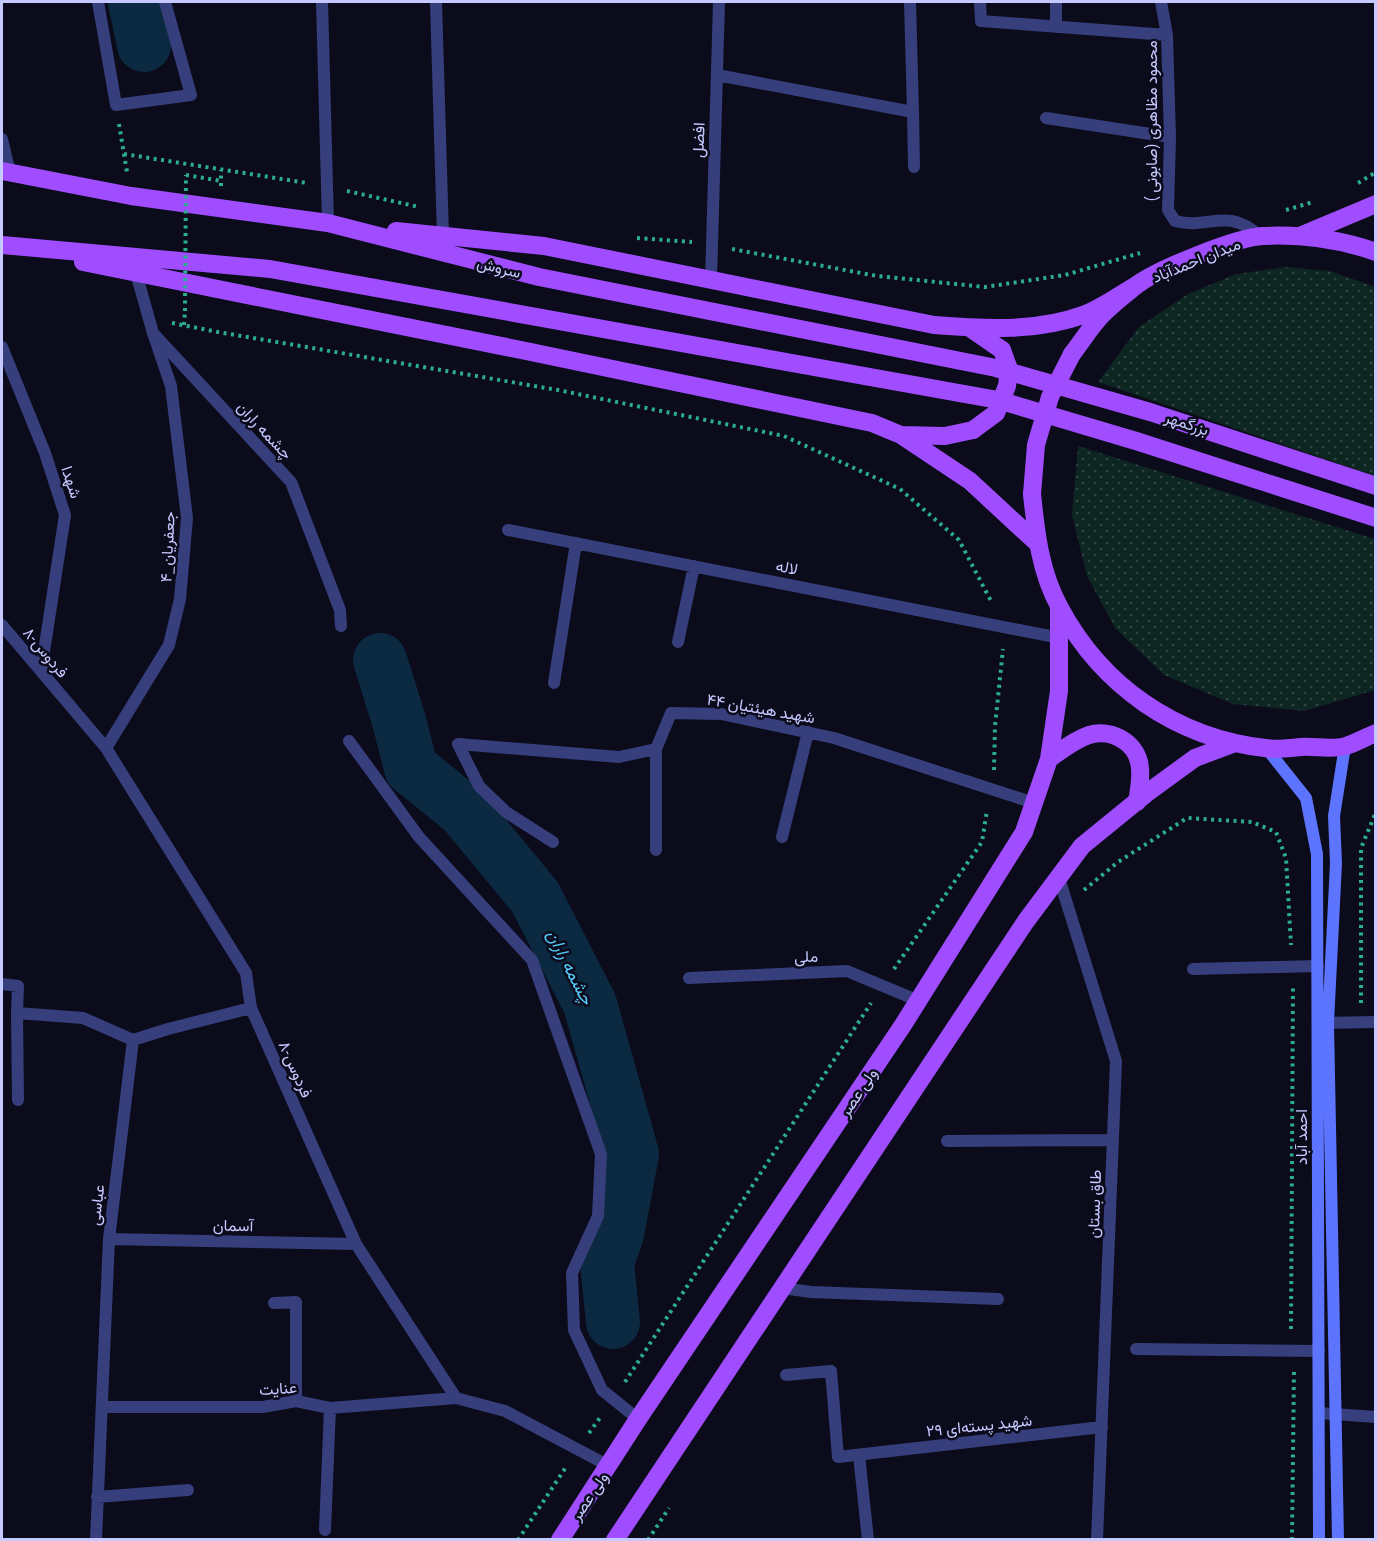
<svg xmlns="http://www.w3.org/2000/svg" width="1377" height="1541" font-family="Ubuntu,Vazirmatn,sans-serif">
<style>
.grass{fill:url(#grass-dots)}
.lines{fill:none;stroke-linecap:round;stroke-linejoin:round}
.river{stroke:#0b2940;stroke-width:54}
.path{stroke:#2cad90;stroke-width:4;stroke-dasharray:3 4.5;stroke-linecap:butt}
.street{stroke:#363f7c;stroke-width:12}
.secondary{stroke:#5d74ff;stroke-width:12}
.primary{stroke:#9f4dff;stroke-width:18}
.path-bridge{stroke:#2cad90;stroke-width:4;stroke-dasharray:3 4.5;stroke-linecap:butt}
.primary-bridge{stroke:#9f4dff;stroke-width:18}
.labels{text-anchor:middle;stroke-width:5;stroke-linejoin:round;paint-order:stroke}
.street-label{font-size:16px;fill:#c6c9ff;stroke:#0b0b1c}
.water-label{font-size:18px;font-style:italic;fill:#54cdff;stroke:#0b0b1c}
</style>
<defs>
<pattern id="grass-dots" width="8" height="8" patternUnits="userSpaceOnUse" patternTransform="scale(1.5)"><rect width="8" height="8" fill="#0e2621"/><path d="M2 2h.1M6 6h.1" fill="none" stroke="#304442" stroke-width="1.8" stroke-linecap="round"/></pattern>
</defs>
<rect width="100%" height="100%" fill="#0b0b1c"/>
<path class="grass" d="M1286 267 1330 271 1375 287V476L1098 382 1139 327 1188 294 1236 274Z
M1078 446 1375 539V690L1304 711 1233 704 1164 675 1115 628 1087 576 1072 515Z"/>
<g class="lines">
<path class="river" d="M135 2 144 45
M380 660 399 721 411 768 464 811 535 897 590 1004 632 1154 617 1234 607 1263 613 1322"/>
<path class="path" d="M119 124 127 172
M124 154 307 183
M186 175 221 181
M1358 183 1376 172
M221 186V170
M347 191 419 207
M1286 210 1313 202
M637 238 692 242
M732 249 877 276 985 287 1065 275 1140 253
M172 323 218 332 558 390 784 436 900 489 959 540 992 603
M184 325 185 311
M994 770 995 726 1003 649
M1084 890 1118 862 1187 818 1252 822 1276 832 1286 858 1291 945
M894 969 982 842 987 810
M1361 1003V848L1376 812
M1291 1329 1293 986
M625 1382 871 1003
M589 1433 602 1415
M518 1540 566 1467
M648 1540 669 1508
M1292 1540 1294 1369"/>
<path class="street" d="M98 2 116 105 191 95 165 2
M322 2 328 223
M436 2 443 236
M980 2 981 21 1167 35
M1056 2V27
M1161 2 1167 35 1170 137 1168 210 1175 221C1210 230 1226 206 1260 236
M717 75 913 112 910 2
M913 112 914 167
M1046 118 1170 137
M2 139 10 173
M136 273 153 333 291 482 340 610 341 626
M711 280 719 2
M2 347 45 453 65 515 41 671
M508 530 1060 638
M2 625 106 748 246 973 251 1008 356 1244 456 1398 505 1411 609 1466
M678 642 694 566
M554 683 576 543
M349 741 419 837 532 960 601 1154 598 1216 572 1273 574 1330 602 1390 638 1419
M106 748 169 645 180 599 187 518 171 386 153 333
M656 749V850
M782 837 808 732
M553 842 506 812 479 786 458 744 619 757 656 749 671 713 721 714 834 738 1034 803
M1059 878 1116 1061 1097 1540
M1193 969 1318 966
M689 978 847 971 919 1001
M2 984 18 986 17 1013 83 1018 133 1040 109 1239 96 1540
M17 1013 18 1100
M1320 1023 1376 1022
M133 1040 168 1029 251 1008
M947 1141 1113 1140
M109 1239 356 1244
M782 1288 811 1292 998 1299
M274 1303 296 1302V1401
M1136 1349 1319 1351
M786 1375 831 1371 838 1457 1102 1427
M102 1407H263L296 1401 330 1408 456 1398
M1319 1413 1376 1417
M859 1455 868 1540
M97 1497 188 1490
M325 1530 330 1408"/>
<path class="secondary" d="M1267 749 1306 798 1317 854 1319 1540
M1338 1540 1328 1023 1336 863 1334 816 1345 746"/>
<path class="primary" d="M2 171 131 196 328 223 539 277 996 368 1150 412 1376 486
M396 231 544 246 934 325C983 329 1036 332 1083 315 1102 308 1122 293 1140 283
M1302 235 1376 204
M2 245 270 269 998 400 1136 441 1376 518
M83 262 526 351 872 423 901 435 970 481 1037 543
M970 328 1002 350
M1072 354C1082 341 1092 325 1103 314 1114 303 1127 293 1138 284 1161 268 1235 238 1262 236 1301 234 1339 239 1376 252
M901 435 945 436 973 430
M1032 494C1036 533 1040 572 1060 608 1102 686 1176 738 1265 748 1277 750 1289 748 1301 747 1315 746 1333 750 1346 746 1356 743 1366 737 1376 733
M1049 759C1062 750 1074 740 1089 735 1113 728 1139 744 1140 769 1141 780 1139 791 1137 802
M560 1540 638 1419 903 1025 1024 832 1049 759 1059 691V607
M615 1540 1026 921 1082 846 1147 793 1195 758 1235 743"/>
<path class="path-bridge" d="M185 311 186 175"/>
<path class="primary-bridge" d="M973 430 996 413 1007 386 1009 369 1002 350
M1032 494 1036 445 1050 397 1072 354"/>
</g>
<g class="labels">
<g class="street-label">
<text transform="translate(1151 121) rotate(-90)" y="6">محمود مظاهری (صابونی )</text>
<text transform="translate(698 140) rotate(-88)" y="6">افضل</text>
<text transform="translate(1196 260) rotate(-22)" y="6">میدان احمدآباد</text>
<text transform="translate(499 267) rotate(14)" y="6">سروش</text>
<text transform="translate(1187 423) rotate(18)" y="6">بزرگمهر</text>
<text transform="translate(265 430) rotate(47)" y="6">چشمه راران</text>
<text transform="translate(72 482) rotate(72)" y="6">شهدا</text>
<text transform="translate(167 547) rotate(-87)" y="6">۴_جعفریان</text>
<text transform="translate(787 567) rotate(11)" y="6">لاله</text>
<text transform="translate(46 652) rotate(50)" y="6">۸-فردوس</text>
<text transform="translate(761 708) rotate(10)" y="6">شهید هیئتیان ۴۴</text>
<text transform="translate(806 956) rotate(-2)" y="6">ملی</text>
<text transform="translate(296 1069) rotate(66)" y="6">۸-فردوس</text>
<text transform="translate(858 1092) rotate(-56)" y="6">ولی عصر</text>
<text transform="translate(1301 1137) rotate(-90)" y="6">احمد آباد</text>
<text transform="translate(1094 1204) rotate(-88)" y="6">طاق بستان</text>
<text transform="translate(96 1205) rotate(-83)" y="6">عباسی</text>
<text transform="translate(233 1225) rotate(1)" y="6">آسمان</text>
<text transform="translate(278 1388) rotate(-4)" y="6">عنایت</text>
<text transform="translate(979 1425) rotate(-6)" y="6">شهید پسته‌ای ۲۹</text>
<text transform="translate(589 1496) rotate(-56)" y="6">ولی عصر</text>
</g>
<g class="water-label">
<text transform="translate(570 967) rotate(63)" y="6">چشمه راران</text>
</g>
</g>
<rect width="1377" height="1541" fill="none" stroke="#c6c9ff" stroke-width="6"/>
</svg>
